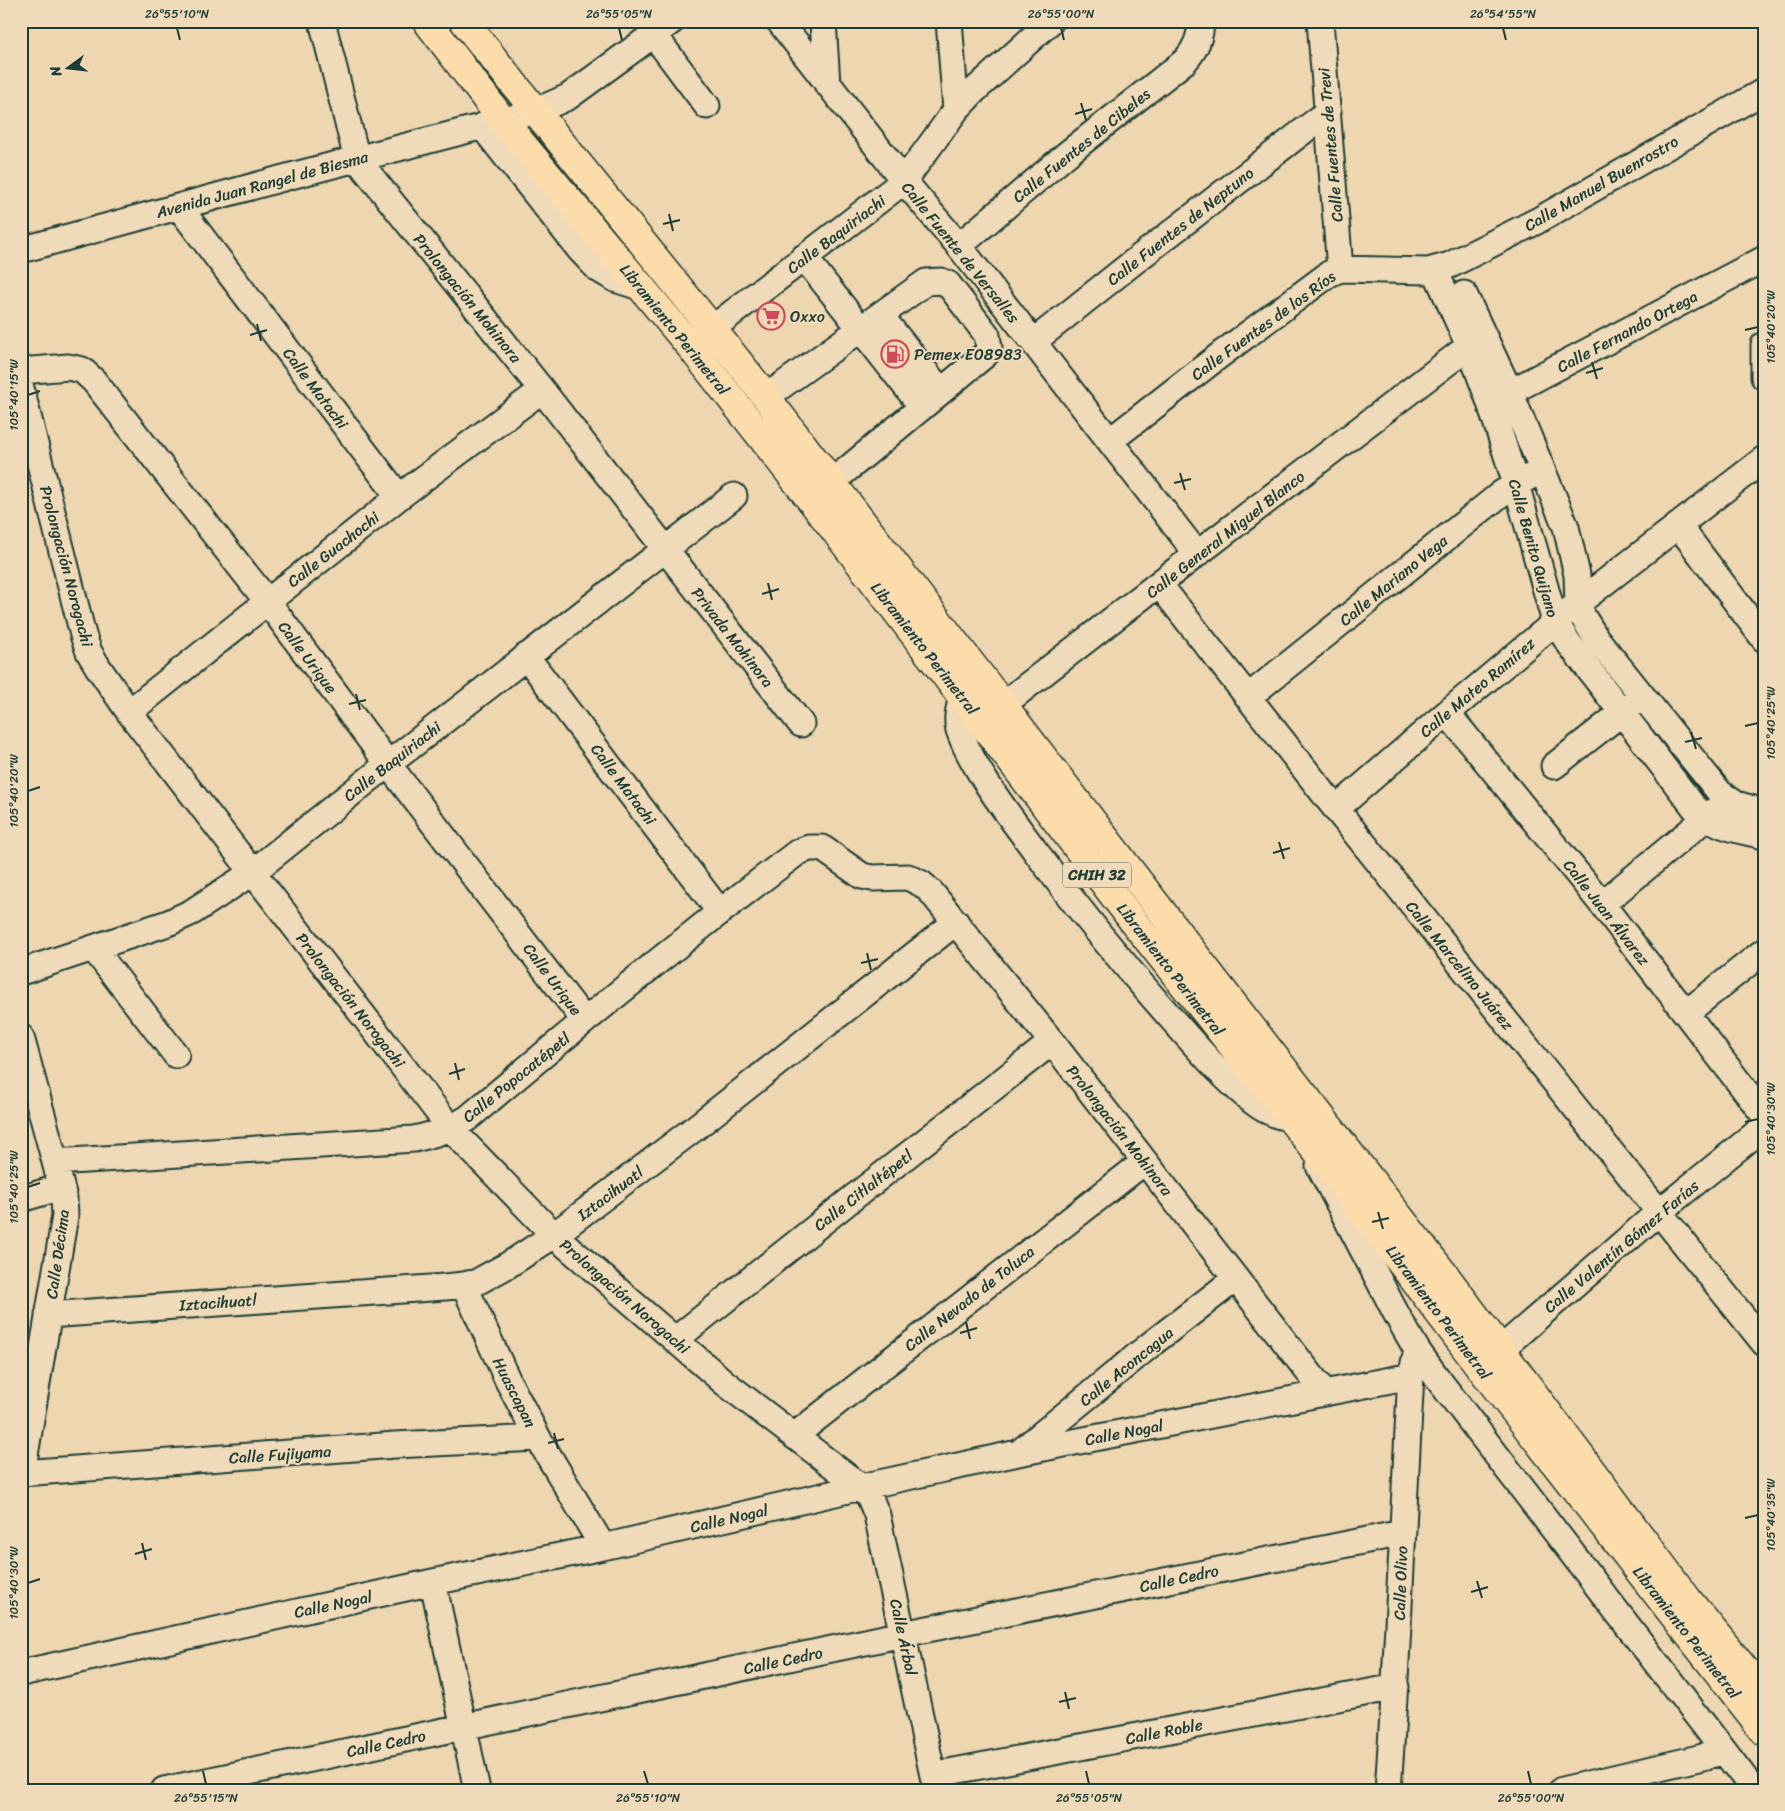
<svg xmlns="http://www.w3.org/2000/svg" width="1785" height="1811" font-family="Sriracha,sans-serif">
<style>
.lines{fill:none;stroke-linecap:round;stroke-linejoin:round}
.minor-casing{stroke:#1f3d34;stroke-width:29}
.major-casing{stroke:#1f3d34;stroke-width:31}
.minor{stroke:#efdab9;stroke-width:25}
.major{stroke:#fddcac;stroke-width:28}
.ticks{fill:none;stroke:#1f3d34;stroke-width:2}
.labels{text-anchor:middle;stroke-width:4;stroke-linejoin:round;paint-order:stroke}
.shield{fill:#efdab9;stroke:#5d6c5c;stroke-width:1}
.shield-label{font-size:15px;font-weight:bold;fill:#1f3d34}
.street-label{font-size:16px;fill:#1f3d34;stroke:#efdab9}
.poi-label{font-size:16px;fill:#1f3d34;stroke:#efdab9;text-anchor:start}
.neatline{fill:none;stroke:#1f3d34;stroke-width:2}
.ticks-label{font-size:12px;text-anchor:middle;fill:#1f3d34}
</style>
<rect width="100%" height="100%" fill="#edd6b0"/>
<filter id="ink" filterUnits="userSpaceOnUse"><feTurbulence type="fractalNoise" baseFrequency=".02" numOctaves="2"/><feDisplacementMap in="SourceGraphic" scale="10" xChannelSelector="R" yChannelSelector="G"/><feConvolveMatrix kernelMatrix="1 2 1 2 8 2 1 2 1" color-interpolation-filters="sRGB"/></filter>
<g filter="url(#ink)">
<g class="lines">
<g class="minor-casing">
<path id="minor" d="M322 21 357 159 542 390 801 724
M779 21 904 181 959 246 1197 554
M823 21 827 84
M949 21 956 110
M1320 21 1340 269
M654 35 707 106
M482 126 580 250 598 269 615 279 643 288
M179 207 399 497
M959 246 1067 154 1185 61C1196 49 1201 37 1201 21
M21 250 287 177 503 121 543 108 568 97 672 21
M804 257 922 407
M1435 270 1469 346 1490 403 1516 484 1555 622 1568 642 1694 807C1717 828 1735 829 1764 836
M1464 294 1510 392 1566 527 1577 575 1578 603 1583 617 1596 638 1720 793 1736 804 1764 812
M880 315 941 391
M696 341 904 181 956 110 975 90 1051 21
M1033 342 1136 260 1328 112
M1764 345V377
M21 371 68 367 82 370 94 381 267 601 388 764 584 1020
M21 388 83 635 89 652 98 667 129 712 451 1129 554 1235 725 1383 861 1487 870 1498 877 1515 936 1790
M766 397 926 282 941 281 948 284 987 335 989 348 986 354 832 482
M1497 399 1764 259
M1111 440 1220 355 1329 274 1340 269 1428 271 1450 265 1537 221 1764 91
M1679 526 1764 639
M1159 584 1336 809 1764 1343
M526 656 720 912
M962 697C959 708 956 719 959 730 973 770 1011 818 1036 852 1078 909 1123 964 1170 1017 1196 1046 1222 1077 1252 1101 1263 1110 1276 1116 1290 1118
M1248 697 1502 493 1529 477
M129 712 399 497 542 390
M1447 713 1602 904 1764 1115
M987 717 1197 554 1469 346
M1554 766 1634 703
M1336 809 1447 713 1578 603 1764 459
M1602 904 1718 808
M94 949 176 1055
M21 972 168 923 192 912 253 872 388 764 734 496
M1686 1013 1764 951
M21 1037 55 1162 64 1198 65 1216 22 1473 395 1445 538 1438
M55 1162 414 1139C436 1134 449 1130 468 1118 576 1027 685 937 798 852L809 848H822L862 876 872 878 908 877 922 884 931 892 1052 1042 1324 1392
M1319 1166 1398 1317 1417 1350 1438 1379 1754 1790
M21 1199 61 1187
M464 1285 508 1381 538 1438 603 1547
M48 1315 445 1287 464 1285 477 1282 508 1265 554 1235 695 1128 956 922
M676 1339 854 1197 1052 1042
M1486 1362 1659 1212 1764 1127
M794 1436 1144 1162
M1020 1452 1150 1345 1235 1279
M433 1582 477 1790
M21 1673 433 1582 603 1547 861 1487 1018 1453 1411 1376 1417 1350
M933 1775 1396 1687
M164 1790 903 1634 1402 1533
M1388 1790C1398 1652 1403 1514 1411 1376
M1562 1790 1724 1752"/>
</g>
<g class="major-casing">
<path id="major" d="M427 21 503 121 690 346 833 528 1137 926 1321 1157 1480 1367 1764 1731
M464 21C563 148 667 270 766 397L1215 981 1444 1274 1688 1600 1764 1693"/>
</g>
<use href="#minor" class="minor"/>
<use href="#major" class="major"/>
</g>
</g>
<path class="ticks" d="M177 28 180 40M619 28 622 40M1061 28 1064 40M1503 28 1506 40M1081 103 1086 120M1075 114 1092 109M669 214 673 231M663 224 680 220M257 324 261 341M1745 330 1758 327M250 335 267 330M1592 362 1597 379M1586 373 1603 368M28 395 40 391M1180 473 1185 490M1174 483 1191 479M768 583 772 600M762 594 779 589M356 694 360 710M349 704 366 700M1745 726 1758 723M1691 732 1696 749M1685 742 1702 738M28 791 40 787M1279 842 1284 859M1273 853 1290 848M867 953 871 970M861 963 878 959M455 1063 459 1080M449 1074 465 1069M1745 1122 1758 1119M28 1187 40 1183M1378 1212 1383 1229M1372 1222 1389 1218M966 1322 970 1339M960 1333 977 1328M554 1433 558 1449M548 1443 564 1439M1745 1518 1758 1515M142 1543 146 1560M135 1554 152 1549M1477 1581 1482 1598M28 1583 40 1579M1471 1592 1488 1587M1065 1692 1069 1709M1059 1702 1076 1698M203 1771 206 1784M644 1771 648 1784M1086 1771 1089 1784M1528 1771 1531 1784"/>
<defs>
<g id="supermarket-ring" transform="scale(1.4375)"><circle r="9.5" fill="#efdab9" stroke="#d1495b" stroke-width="1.5"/><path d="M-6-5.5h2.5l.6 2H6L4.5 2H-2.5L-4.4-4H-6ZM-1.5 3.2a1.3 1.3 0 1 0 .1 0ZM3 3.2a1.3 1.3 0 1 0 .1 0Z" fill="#d1495b"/></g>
<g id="fuel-ring" transform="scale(1.4375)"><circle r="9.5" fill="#efdab9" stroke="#d1495b" stroke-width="1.5"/><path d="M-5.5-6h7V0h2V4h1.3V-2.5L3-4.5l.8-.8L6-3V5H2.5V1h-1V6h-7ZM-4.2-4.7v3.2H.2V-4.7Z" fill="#d1495b"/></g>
</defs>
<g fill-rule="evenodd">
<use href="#supermarket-ring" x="771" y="316"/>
<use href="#fuel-ring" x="895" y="354"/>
</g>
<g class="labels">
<rect class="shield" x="1063" y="862.5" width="68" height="25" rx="4"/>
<g class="shield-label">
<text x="1097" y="880">CHIH 32</text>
</g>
<g class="street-label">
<text transform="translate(1081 145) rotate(-39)" y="6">Calle Fuentes de Cibeles</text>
<text transform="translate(1330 145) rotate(-95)" y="6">Calle Fuentes de Trevi</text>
<text transform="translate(1601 183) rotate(-30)" y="6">Calle Manuel Buenrostro</text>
<text transform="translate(262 184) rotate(-15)" y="6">Avenida Juan Rangel de Biesma</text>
<text transform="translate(1180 226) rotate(-38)" y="6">Calle Fuentes de Neptuno</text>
<text transform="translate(836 234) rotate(-37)" y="6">Calle Baquiriachi</text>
<text transform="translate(961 252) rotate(51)" y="6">Calle Fuente de Versalles</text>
<text transform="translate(468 298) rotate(51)" y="6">Prolongación Mohinora</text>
<text transform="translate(1263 325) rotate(-36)" y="6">Calle Fuentes de los Ríos</text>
<text transform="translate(675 329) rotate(51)" y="6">Libramiento Perimetral</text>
<text transform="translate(1627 331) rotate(-28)" y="6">Calle Fernando Ortega</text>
<text transform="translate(316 388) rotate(53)" y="6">Calle Matachi</text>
<text transform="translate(1225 534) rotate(-38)" y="6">Calle General Miguel Blanco</text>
<text transform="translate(1534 548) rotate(74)" y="6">Calle Benito Quijano</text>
<text transform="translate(333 549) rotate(-38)" y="6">Calle Guachochi</text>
<text transform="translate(67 566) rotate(75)" y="6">Prolongación Norogachi</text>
<text transform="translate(1393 580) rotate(-39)" y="6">Calle Mariano Vega</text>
<text transform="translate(733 637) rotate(52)" y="6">Privada Mohinora</text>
<text transform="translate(925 648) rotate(52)" y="6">Libramiento Perimetral</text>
<text transform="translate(308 657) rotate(53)" y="6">Calle Urique</text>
<text transform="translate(1477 687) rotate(-40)" y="6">Calle Mateo Ramírez</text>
<text transform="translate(392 761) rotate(-38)" y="6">Calle Baquiriachi</text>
<text transform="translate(624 784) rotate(53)" y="6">Calle Matachi</text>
<text transform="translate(1607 912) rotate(52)" y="6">Calle Juan Álvarez</text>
<text transform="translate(1460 965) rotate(51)" y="6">Calle Marcelino Juárez</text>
<text transform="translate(1171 969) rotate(52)" y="6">Libramiento Perimetral</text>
<text transform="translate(553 979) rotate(53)" y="6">Calle Urique</text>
<text transform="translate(351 1000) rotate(52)" y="6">Prolongación Norogachi</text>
<text transform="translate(516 1077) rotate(-39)" y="6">Calle Popocatépetl</text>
<text transform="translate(1120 1130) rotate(52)" y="6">Prolongación Mohinora</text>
<text transform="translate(863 1190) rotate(-38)" y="6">Calle Citlaltépetl</text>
<text transform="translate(610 1193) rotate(-37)" y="6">Iztacihuatl</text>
<text transform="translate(1621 1246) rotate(-40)" y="6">Calle Valentín Gómez Farías</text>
<text transform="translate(57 1254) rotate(-82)" y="6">Calle Décima</text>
<text transform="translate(625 1296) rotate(41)" y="6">Prolongación Norogachi</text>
<text transform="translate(969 1298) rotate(-38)" y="6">Calle Nevado de Toluca</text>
<text transform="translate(218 1302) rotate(-4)" y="6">Iztacihuatl</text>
<text transform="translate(1439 1312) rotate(53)" y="6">Libramiento Perimetral</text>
<text transform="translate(1126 1366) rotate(-39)" y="6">Calle Aconcagua</text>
<text transform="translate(515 1392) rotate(63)" y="6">Huascapan</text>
<text transform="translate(1124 1432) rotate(-11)" y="6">Calle Nogal</text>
<text transform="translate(280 1454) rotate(-4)" y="6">Calle Fujiyama</text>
<text transform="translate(729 1518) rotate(-13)" y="6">Calle Nogal</text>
<text transform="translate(1179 1578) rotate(-12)" y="6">Calle Cedro</text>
<text transform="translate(1400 1583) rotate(-88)" y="6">Calle Olivo</text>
<text transform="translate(333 1604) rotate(-12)" y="6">Calle Nogal</text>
<text transform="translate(1687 1632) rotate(52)" y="6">Libramiento Perimetral</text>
<text transform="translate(904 1637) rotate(78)" y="6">Calle Árbol</text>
<text transform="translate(783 1660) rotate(-12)" y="6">Calle Cedro</text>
<text transform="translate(1164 1731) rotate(-11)" y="6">Calle Roble</text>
<text transform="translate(386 1743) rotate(-12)" y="6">Calle Cedro</text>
</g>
<g class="poi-label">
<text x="790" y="322">Oxxo</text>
<text x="914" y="360">Pemex E08983</text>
</g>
</g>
<rect width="1785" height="1811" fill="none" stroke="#efdab9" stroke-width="55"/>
<g transform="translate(68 68) rotate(255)" stroke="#efdab9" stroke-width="4" paint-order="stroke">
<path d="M0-4L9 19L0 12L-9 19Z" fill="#1f3d34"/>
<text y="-8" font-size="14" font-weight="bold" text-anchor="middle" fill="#1f3d34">N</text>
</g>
<rect x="28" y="28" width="1730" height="1756" class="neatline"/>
<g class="ticks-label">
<text x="177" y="18">26°55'10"N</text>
<text x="619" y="18">26°55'05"N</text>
<text x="1061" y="18">26°55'00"N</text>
<text x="1503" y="18">26°54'55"N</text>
<text transform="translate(1771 327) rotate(-90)" y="4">105°40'20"W</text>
<text transform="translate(14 395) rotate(-90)" y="4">105°40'15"W</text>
<text transform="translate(1771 723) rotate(-90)" y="4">105°40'25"W</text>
<text transform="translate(14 791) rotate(-90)" y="4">105°40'20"W</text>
<text transform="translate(1771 1119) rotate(-90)" y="4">105°40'30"W</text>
<text transform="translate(14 1187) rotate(-90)" y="4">105°40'25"W</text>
<text transform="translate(1771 1515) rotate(-90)" y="4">105°40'35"W</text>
<text transform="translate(14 1583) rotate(-90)" y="4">105°40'30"W</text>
<text x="206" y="1802">26°55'15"N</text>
<text x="648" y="1802">26°55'10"N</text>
<text x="1089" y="1802">26°55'05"N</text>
<text x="1531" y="1802">26°55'00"N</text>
</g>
</svg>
